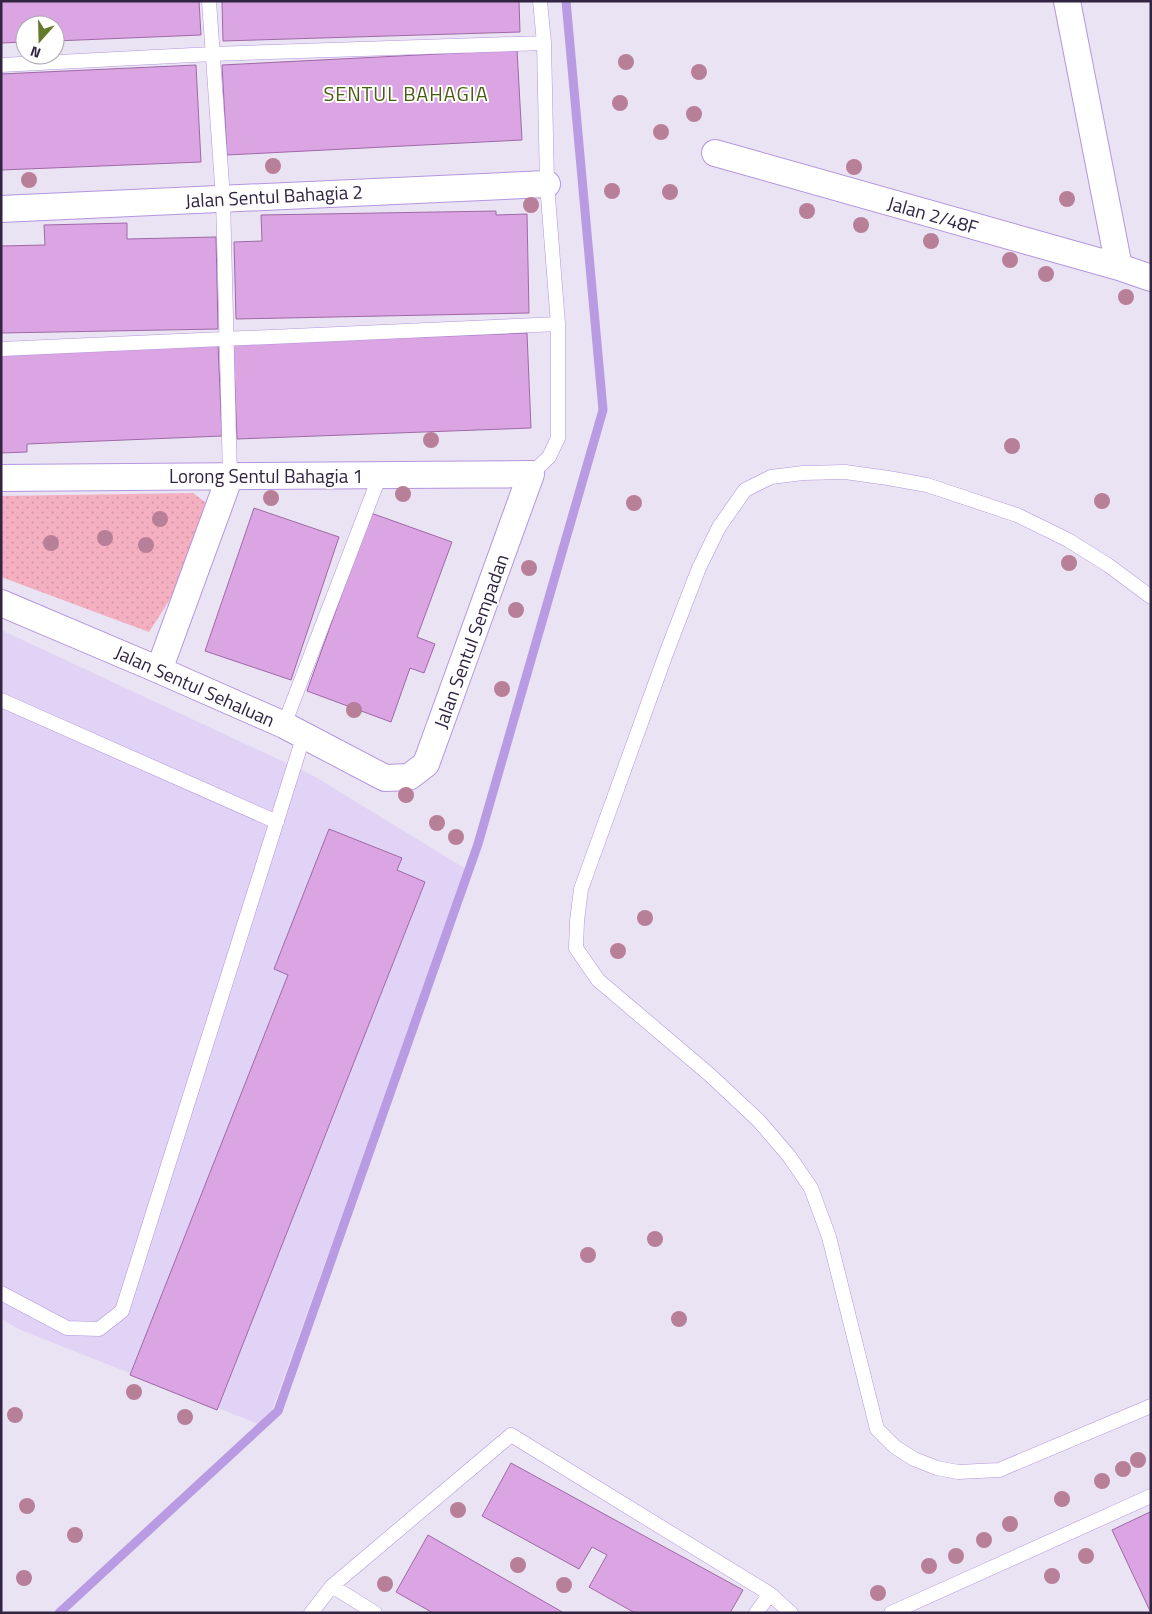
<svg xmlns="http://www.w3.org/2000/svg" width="1152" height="1614" font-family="'Titillium Web',sans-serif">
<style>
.built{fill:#e0d3f5}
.grass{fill:url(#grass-dots)}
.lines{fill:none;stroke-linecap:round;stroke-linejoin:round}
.stream{stroke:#b89be2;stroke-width:9}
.building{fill:#dba4e2;stroke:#9f69a6}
.service-casing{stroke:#b495df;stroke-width:15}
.minor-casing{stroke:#b495df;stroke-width:28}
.service{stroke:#fff;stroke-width:14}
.minor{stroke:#fff;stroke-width:26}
.tree{fill:#b87f99}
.labels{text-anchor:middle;stroke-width:4;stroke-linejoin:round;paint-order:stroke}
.street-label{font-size:19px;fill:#312542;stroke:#fff}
.neighbourhood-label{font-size:20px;letter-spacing:1px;fill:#495b0f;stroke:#fff}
</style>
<defs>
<pattern id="grass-dots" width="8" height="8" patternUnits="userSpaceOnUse" patternTransform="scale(1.25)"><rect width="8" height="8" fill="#f4afc0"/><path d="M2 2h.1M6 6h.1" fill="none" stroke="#d296a6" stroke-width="1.8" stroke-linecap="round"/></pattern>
</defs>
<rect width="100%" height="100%" fill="#e9e3f3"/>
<path class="built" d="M1 630 312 775 466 869 266 1427 21 1330 1 1319Z"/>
<path class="grass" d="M193 493 209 505 174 593 149 632 1 577V496Z"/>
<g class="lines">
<path class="stream" d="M59 1613 278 1411 478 844 603 410 566 1"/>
</g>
<path class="building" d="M1 1H199L201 35 55 41V25H25V42L1 43Z
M222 1H519L520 32 223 41Z
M517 50 522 140 227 155 222 65Z
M196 65 201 162 1 170V74Z
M496 211V215L527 214 529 313 236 319 234 242 262 241 261 215Z
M127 223V239L216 237 218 329 1 333V246L45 245 44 225Z
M527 333 531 428 237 439 233 344Z
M218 345 222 436 27 444V452L1 453V354Z
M254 508 339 537 291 680 205 651Z
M371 513 452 542 417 637 435 644 424 673 410 668 391 722 307 691Z
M329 829 402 858 397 870 425 882 217 1410 130 1375 288 975 274 969Z
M511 1463 743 1590 730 1613H635L589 1587 607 1555 592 1547 579 1569 482 1516Z
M1150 1512 1151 1514V1613L1112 1530Z
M428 1535 564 1613H433L396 1592Z"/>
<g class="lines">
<g class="service-casing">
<path id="service" d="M209 1 223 199 230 476
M1 65 212 54 544 43
M1 349 558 324
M531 474 549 457 558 438V324L547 184 544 43 540 1
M1151 597 1108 565 1068 540 1017 515 927 485 888 478 845 472 803 473 771 477 745 490 719 527 699 568 667 651 581 889 577 921 576 948 598 980 710 1075 759 1121 789 1156 811 1188 829 1237 877 1429 895 1447 914 1459 937 1468 958 1472 999 1470 1151 1406
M1 700 277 822
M284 725 380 475
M1 1293 67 1328 99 1329 122 1311 304 735
M332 1586 375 1613
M770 1594 791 1613
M311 1613 332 1586 511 1435 770 1594 756 1613
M891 1613 1151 1496"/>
</g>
<g class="minor-casing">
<path id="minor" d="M1067 1 1119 267
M715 153 1119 267 1151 278
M1 209 547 184
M1 478 531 474 426 764 409 777 385 778 284 725 159 670 1 603
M159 670 230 476"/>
</g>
<use href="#service" class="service"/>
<use href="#minor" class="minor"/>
</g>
<g class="tree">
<circle cx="626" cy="62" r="8"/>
<circle cx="699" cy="72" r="8"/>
<circle cx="620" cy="103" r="8"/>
<circle cx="694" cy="114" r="8"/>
<circle cx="661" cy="132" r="8"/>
<circle cx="273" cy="166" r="8"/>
<circle cx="854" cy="167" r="8"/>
<circle cx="29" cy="180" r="8"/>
<circle cx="612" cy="191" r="8"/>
<circle cx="670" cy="192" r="8"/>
<circle cx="1067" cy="199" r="8"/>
<circle cx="531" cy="205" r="8"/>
<circle cx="807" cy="211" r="8"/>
<circle cx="861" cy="225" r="8"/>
<circle cx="931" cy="241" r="8"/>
<circle cx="1010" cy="260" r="8"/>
<circle cx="1046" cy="274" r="8"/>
<circle cx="1126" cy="297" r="8"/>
<circle cx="431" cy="440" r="8"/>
<circle cx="1012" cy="446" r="8"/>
<circle cx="403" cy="494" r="8"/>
<circle cx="271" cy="498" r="8"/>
<circle cx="1102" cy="501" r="8"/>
<circle cx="634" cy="503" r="8"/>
<circle cx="160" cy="519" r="8"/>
<circle cx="105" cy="538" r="8"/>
<circle cx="51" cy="543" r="8"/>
<circle cx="146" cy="545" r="8"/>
<circle cx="1069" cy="563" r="8"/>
<circle cx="529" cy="568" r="8"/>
<circle cx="516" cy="610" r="8"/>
<circle cx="502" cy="689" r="8"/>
<circle cx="354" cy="710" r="8"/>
<circle cx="406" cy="795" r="8"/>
<circle cx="437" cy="823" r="8"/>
<circle cx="456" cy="837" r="8"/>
<circle cx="645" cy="918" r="8"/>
<circle cx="618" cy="951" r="8"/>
<circle cx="655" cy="1239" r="8"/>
<circle cx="588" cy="1255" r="8"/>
<circle cx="679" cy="1319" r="8"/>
<circle cx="134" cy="1392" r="8"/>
<circle cx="15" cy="1415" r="8"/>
<circle cx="185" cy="1417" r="8"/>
<circle cx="1138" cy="1460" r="8"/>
<circle cx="1123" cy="1469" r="8"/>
<circle cx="1102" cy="1481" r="8"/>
<circle cx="1062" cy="1499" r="8"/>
<circle cx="27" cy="1506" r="8"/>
<circle cx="458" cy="1510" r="8"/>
<circle cx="1010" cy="1524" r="8"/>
<circle cx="75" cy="1535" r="8"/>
<circle cx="984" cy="1540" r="8"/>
<circle cx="956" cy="1556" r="8"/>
<circle cx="1086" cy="1556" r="8"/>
<circle cx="518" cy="1565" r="8"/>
<circle cx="929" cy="1566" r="8"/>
<circle cx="1052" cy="1576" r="8"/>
<circle cx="24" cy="1578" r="8"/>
<circle cx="385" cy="1584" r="8"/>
<circle cx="564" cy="1585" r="8"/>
<circle cx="878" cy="1593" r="8"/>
</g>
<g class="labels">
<g class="street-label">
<text transform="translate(274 196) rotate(-3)" y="7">Jalan Sentul Bahagia 2</text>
<text transform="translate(933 215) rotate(16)" y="7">Jalan 2/48F</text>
<text x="266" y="483">Lorong Sentul Bahagia 1</text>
<text transform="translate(471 641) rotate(-70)" y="7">Jalan Sentul Sempadan</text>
<text transform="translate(195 686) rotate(24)" y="7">Jalan Sentul Sehaluan</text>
</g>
<g class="neighbourhood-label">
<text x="406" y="101">SENTUL BAHAGIA</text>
</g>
</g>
<rect width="1152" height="1614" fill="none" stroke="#312542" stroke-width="5"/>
<g transform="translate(40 40) rotate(200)"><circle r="24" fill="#ffffff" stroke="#ada8b3"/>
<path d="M0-4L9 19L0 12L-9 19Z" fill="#64792a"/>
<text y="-8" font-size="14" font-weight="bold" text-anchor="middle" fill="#312542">N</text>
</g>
</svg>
